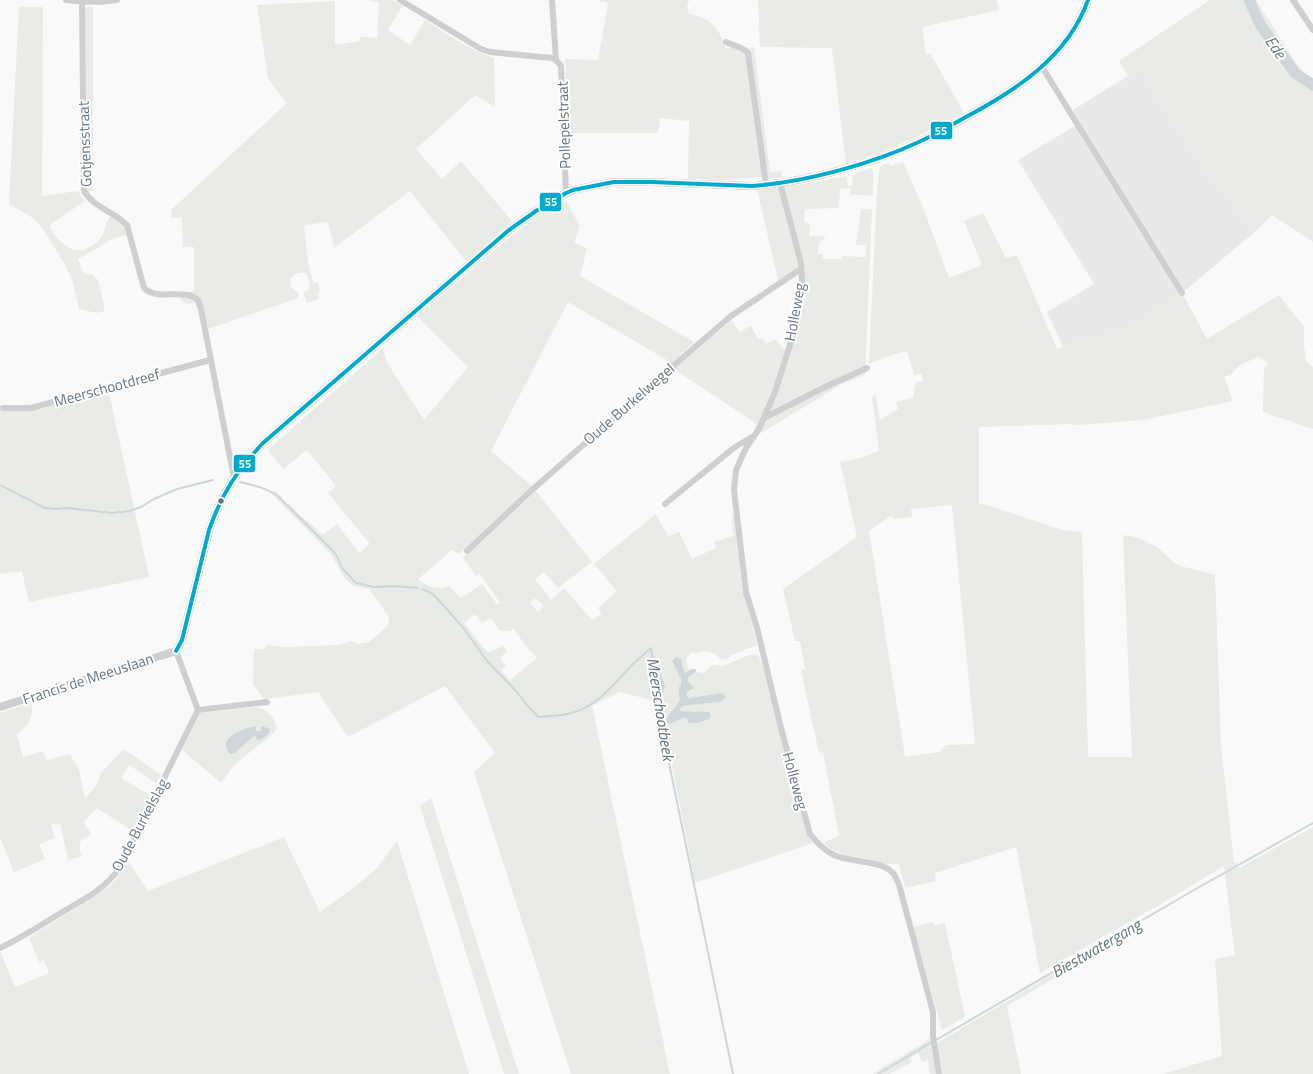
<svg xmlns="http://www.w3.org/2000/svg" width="1313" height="1074" font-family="'Titillium Web',sans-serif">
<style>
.built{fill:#e8e9e9}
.green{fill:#e8ebe6;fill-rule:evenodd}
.water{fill:#ced6d9}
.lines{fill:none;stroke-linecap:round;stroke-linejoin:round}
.stream{stroke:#ced6d9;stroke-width:2}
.river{stroke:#ced6d9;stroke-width:11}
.minor{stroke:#cecfd0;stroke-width:6}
.tertiary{stroke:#cecfd0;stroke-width:8}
.bus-1-casing{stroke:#fff;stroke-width:7}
.bus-1{stroke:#00a9ce;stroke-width:4}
.bus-dot{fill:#657683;stroke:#fff;stroke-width:1.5}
.labels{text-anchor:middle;stroke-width:4;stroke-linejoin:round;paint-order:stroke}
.street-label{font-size:15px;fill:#657683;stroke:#fff}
.water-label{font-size:16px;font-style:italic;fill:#60757c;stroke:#fff}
.line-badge{stroke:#fff;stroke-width:1.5}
.badge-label{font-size:11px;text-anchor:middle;font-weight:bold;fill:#fff}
</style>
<rect width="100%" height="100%" fill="#f9f9f9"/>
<path class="built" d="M1141 69 1201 164 1256 231 1182 293 1151 313 1124 329 1093 339 1063 346 1047 312 1094 284 1018 160 1080 123 1073 110 1128 76Z"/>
<path class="green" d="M369 0H393L402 6 388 30 410 45 425 20C447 34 469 50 494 58L495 107 475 95 416 149 442 179 461 161 512 221 466 261 410 191 334 248 328 222 304 225 308 262 313 283 318 282 320 292 318 294 319 299 307 303 303 292 309 290 310 285 307 274C301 271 294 274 290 279V286L299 294 298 298 208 329 207 324 201 325 197 306 194 303 186 304 180 299 183 292 194 291V247H183L182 217 171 218V210L287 103 268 79 257 5 335 1V45L360 41V37L377 38 379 2 369 1Z
M597 0H689L687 7 689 14C711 17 719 29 726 48H742L746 53 763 177 722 180 688 179 689 121 660 118 658 133H567L565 59 598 60 608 3Z
M758 0H997L999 10 922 27 926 55 930 53 964 113 912 139 880 153 846 164 832 48 760 47Z
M1210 0H1256L1294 60 1303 72 1313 78V242L1272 215 1256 231 1201 164 1141 69 1128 76 1119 61Z
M19 7H43L42 196 78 191 85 201 51 224 50 228C56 237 69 253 82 250 85 250 88 247 91 246 95 244 100 240 102 236 107 227 103 225 111 216L124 224 128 235 111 239 103 245 78 259 82 270 86 274H92L98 280 104 304V311L97 313 79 309 72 279 63 261 41 226 30 216 9 204Z
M85 7H93V191H87Z
M754 47 770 172 781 171 782 177 767 179 749 48Z
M903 162 922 205 949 278 982 265 964 221 983 213 1006 258 1017 255 1057 349 1063 346 1093 339 1124 329 1182 293 1207 339 1279 295 1304 327V345L1306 361 1313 367V429L1263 412 1264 367 1268 366 1267 362 1258 357C1252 360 1245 362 1239 366 1233 370 1233 377 1224 376L1233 401 1143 420 1078 425 1071 424 979 427V504L991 506 1062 530 1082 532 1088 757H1132L1123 535 1139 538 1157 547 1177 565 1215 575 1221 746 1234 863 1237 862 1239 868 1313 827V1074H1163L1222 1056 1215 959 1235 955 1224 866 1166 901 1040 973 1016 847 935 873 936 881 905 888 899 864H885L870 859 846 855 830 849 824 842 839 836 823 752 819 753 801 670 805 669 800 641H795L783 589 857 537 840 462 861 458 879 451 872 397 876 396 880 420 898 409 896 402 913 397 916 382 923 381 922 374 914 375 907 351 892 355 869 364 877 188 880 166 889 163 890 166ZM952 505 975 744 946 745 939 752 905 757 869 531 892 515 893 519 912 517 911 509Z
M872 168 873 171V196L850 194 851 189 840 188 839 208 805 209 804 221 810 225 809 236H826L819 244 818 254H823V259H842V256L866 257V245H856L861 209H872L865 375 842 384 761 433 754 427 757 424 674 369 732 320 739 332 751 326 758 339 762 338 766 343 776 340 785 350 789 351 803 266 778 280 757 189 797 185 847 176 848 186H852L853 176 857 172Z
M566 201 580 226 574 243 587 248 580 276 694 342 672 363 568 302 491 451 533 487 459 554 452 550 418 579C425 586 439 591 449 586L461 598 482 584 497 604 500 603 480 574 476 576 463 558 496 528 536 491 592 562 558 588 544 572 535 579 551 600 564 588 592 620 602 614 598 608 617 591 594 564 656 514 668 536 679 532 692 559 716 548 714 542 733 536 732 514H735L741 581 757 645 732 655 728 658 722 660C712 651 708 650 694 653L692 652C684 659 686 659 689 670L685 673 683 668 681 659 672 661 681 679V699L669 714V724L686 717 689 723 709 719 699 711 689 712 680 711V709L682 706 720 702 723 693 689 698 687 696V692L692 691 688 682V677L696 672 704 673 712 665C716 665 721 666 725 665 734 662 750 652 758 655L763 666 792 779 809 837 813 843 695 883 671 760 667 761 655 714 665 711 663 703 620 692 592 706 670 1074H571L474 772 495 753 445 686 348 737 321 697 320 692 264 699 253 684 254 649H264L266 645 284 647 340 645 345 643 351 641 358 644 369 642 383 630 389 623V618L382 606 369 589 354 586 346 580 330 553 271 493 275 490 288 505 290 504 299 515 311 524 323 535 337 524 359 553 370 544 328 493 336 486 307 450 283 469 268 450 383 348 386 361 424 420 468 367 417 316 510 237 538 216ZM535 598 544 606 538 612 530 603ZM475 614 482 623 491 618 500 631H511L513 628 526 646 537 658 510 680 501 670 506 666 500 658 507 651 503 645 490 652 486 651 464 623Z
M109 392 149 577 29 602 22 571 0 574V410H22L39 409Z
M31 703C35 716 28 726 17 734L23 757 43 751 46 760 70 754 79 770 85 799 96 786 102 772 124 749 161 775 156 783 129 765 121 778 151 796 134 832 97 808 83 822 89 830 91 835 81 840 79 848 82 856 68 860 60 823 51 825 55 838 39 844 45 859 14 872 0 837V713Z
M257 707C269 712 272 714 277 727L275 732 234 765 221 783 182 750 200 713ZM255 726 256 731H261L253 737 235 753Z
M431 798 519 1074H504L420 806Z
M284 837 320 912 352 889 377 868 397 841 469 1074H0V951L15 987 49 973 44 960 39 962 29 938 107 888 114 882 128 861 148 891Z
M933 922 934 926 945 923 965 1017 942 1030 913 927Z
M1104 944 1107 947 1007 1006 1021 1074H942L937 1043Z
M929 1038 932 1044 936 1074H930L928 1060 922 1062 918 1053 910 1058 912 1062 890 1074H872L925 1042Z"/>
<path class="water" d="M676 657 681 659 683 668 685 673 691 669H696V672L688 677V682L694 688 687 692V696L689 698 723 693 726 697 720 702 682 706 680 709V711C690 712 699 711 709 712L711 715 709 719 697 723H689L686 717 669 724 666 722C667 713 677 707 680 699L679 694V687L681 685V679L672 661Z
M656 672H660L665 687 663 692 660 693 657 692 653 684V676Z
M256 726V731H261V727L262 726 270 729C269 735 264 738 259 740H257L255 735 235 753 230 754C216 737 243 729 256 726Z"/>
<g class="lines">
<path class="stream" d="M240 482C254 485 266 488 278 496L334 552 337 556 342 568 356 583 374 587 394 586 418 588
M0 485 45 508 56 509 68 508 112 513 129 511 141 507 154 499 177 489 213 480
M422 589 433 594 443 605 465 630 487 661 516 691 528 706 538 717C550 716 561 716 572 713 597 706 613 685 630 667 637 660 644 654 651 648L655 675
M658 691 669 763 733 1074
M936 1040 1194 890 1313 823
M878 1074 932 1042"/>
<path class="river" d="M1249 0 1261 26 1295 73 1313 85"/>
<path class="minor" d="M66 0C84 2 100 3 117 0
M400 0 481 49 490 52 552 58 556 60 561 66 566 193
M552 0 556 60
M1293 0 1313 30
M82 2 84 191C93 207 114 212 127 225L144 288C159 302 183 287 198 300L201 309 234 478
M726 42C733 46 743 46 748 53L766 185
M1042 67 1182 293
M780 183 801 263 802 282 796 326 775 392 759 429 746 448 736 470 734 490 746 592 757 628 782 732 810 834C817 843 824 850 834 855 850 863 885 859 895 876 897 880 899 884 900 888L933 1012V1036L939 1074
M3 408H31L210 360
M764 418 825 387 867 368
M665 504 735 447 752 437
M467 551 533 489 680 360 731 316 801 269
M198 710 267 702
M0 948C21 938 40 926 59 914 81 901 106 889 120 867L198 710 176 651"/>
<path class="tertiary" d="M0 707 176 651 182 640 209 530C222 493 236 472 263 443L509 230 536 211 566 193 573 190 614 182H651L752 186C806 182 872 164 921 141 936 134 950 126 964 118 1015 91 1068 57 1088 0"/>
<g class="bus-1-casing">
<path id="bus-1" d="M176 651 182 640 209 530C222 493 236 472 263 443L509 230 536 211 566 193 573 190 614 182H651L752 186C806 182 872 164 921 141 936 134 950 126 964 118 1015 91 1068 57 1088 0"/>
</g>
<use href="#bus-1" class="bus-1"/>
</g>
<circle class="bus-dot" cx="221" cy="501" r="3.5"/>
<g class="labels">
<g class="street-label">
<text transform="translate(564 125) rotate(-92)" y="5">Pollepelstraat</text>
<text transform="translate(85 144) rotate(-92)" y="5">Gotjensstraat</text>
<text transform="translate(795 312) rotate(-80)" y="5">Holleweg</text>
<text transform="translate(107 388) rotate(-15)" y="5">Meerschootdreef</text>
<text transform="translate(629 404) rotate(-41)" y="5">Oude Burkelwegel</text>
<text transform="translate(88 679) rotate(-18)" y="5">Francis de Meeuslaan</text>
<text transform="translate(795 781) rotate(75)" y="5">Holleweg</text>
<text transform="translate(140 825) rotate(-62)" y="5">Oude Burkelslag</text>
</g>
<g class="water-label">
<text transform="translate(1276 47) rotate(55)" y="6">Ede</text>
<text transform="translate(661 709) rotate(81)" y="6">Meerschootbeek</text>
<text transform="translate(1096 948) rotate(-30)" y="6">Biestwatergang</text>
</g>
</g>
<g class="line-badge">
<rect x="930" y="121" width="23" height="19" rx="4" fill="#00a9ce"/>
<rect x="539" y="192" width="23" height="20" rx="4" fill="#00a9ce"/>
<rect x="233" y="454" width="23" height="19" rx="4" fill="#00a9ce"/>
</g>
<g class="badge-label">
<text x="941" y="135">55</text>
<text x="551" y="206">55</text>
<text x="245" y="468">55</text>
</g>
</svg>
